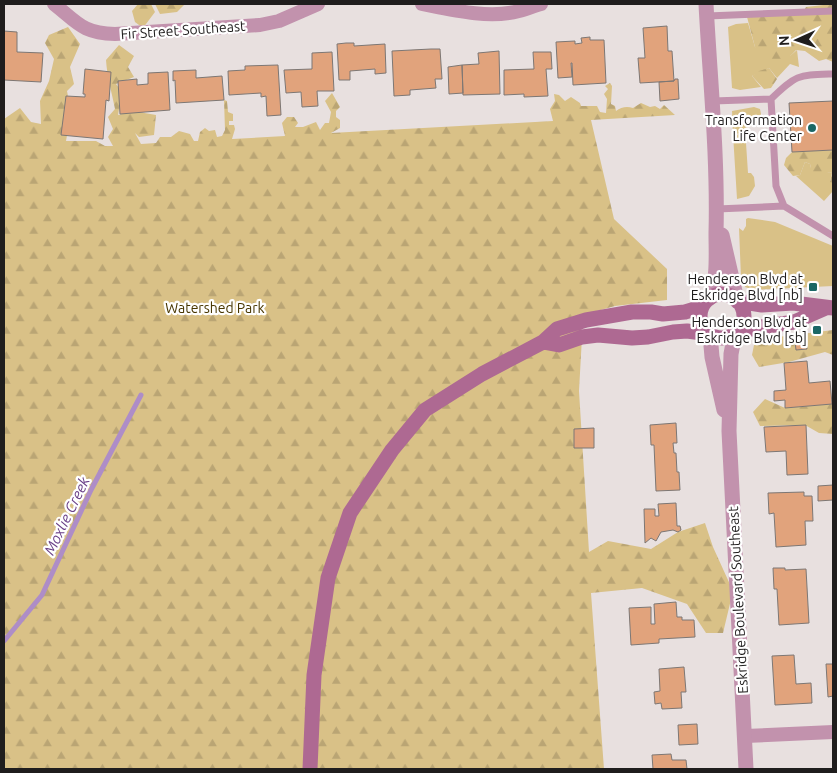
<svg xmlns="http://www.w3.org/2000/svg" width="837" height="773" font-family="Ubuntu,sans-serif">
<style>
.green{fill:#d9c187}
.forest{fill:url(#forest-firs)}
.lines{fill:none;stroke-linecap:round;stroke-linejoin:round}
.stream{stroke:#ae8dc7;stroke-width:5}
.building{fill:#e1a37c;stroke:#7d7774}
.service{stroke:#c292ad;stroke-width:7}
.minor{stroke:#c292ad;stroke-width:14}
.tertiary{stroke:#c292ad;stroke-width:15}
.secondary{stroke:#ae6992;stroke-width:15}
.poi-dot{fill:#1a6765;stroke:#fff;stroke-width:2}
.labels{text-anchor:middle;stroke-width:4.5;stroke-linejoin:round;paint-order:stroke}
.street-label{font-size:14px;fill:#1f1d1d;stroke:#fff}
.poi-label{font-size:14px;fill:#1f1d1d;stroke:#fff;text-anchor:end}
.park-label{font-size:14px;fill:#483600;stroke:#fff}
.water-label{font-size:15px;font-style:italic;fill:#6a4088;stroke:#fff}
</style>
<defs>
<pattern id="forest-firs" width="22" height="20" patternUnits="userSpaceOnUse" patternTransform="scale(1.25)"><rect width="22" height="20" fill="#d9c187"/><path d="M5 1l3.5 6h-7zM16 11l3.5 6h-7z" fill="#baa574"/></pattern>
</defs>
<rect width="100%" height="100%" fill="#e8e0df"/>
<path class="green" d="M748 23 755 47 790 56 797 50 799 67 790 64 777 78 769 68 752 76 761 87 740 90 732 88 728 27 736 24Z
M754 107 760 109 761 114V123L745 128 748 173H751L754 177 755 186 749 196 737 199 733 134 736 137 738 134 735 132 733 133 732 111Z
M805 162 810 164 811 168 824 174 829 172 832 173 830 181 833 183V191L824 201 796 176 800 175Z
M748 218 775 222 833 246V286L754 290 745 287 741 278 739 228 743 231 746 226V219Z"/>
<path class="forest" d="M138 4H151L155 12 143 28 135 22 132 11Z
M155 4H185L177 12 160 14Z
M832 4 833 5V62L826 59 819 61 805 51 796 50C785 62 777 69 761 60L760 53 755 47 747 17 802 14 806 7Z
M68 27 80 44 70 67 74 84 67 91 73 121 68 130 66 141H96L105 146H113L108 137 113 129 108 117 115 109C112 93 107 77 106 60L119 45 134 56 128 67 134 77 116 84 122 92 118 115 133 111 156 115 154 135 139 137 135 133 141 144 156 143 160 137H171L179 131 190 134 194 141H198L200 132 205 128 209 131 215 130 217 137 222 136 225 130 224 100 227 101 228 112 233 114V121H229V125H234L235 129 232 139 285 136 282 123 287 117H294L298 123 295 127H303L316 122 320 130 325 123H329L331 112 325 101 332 93 340 107 336 111V117L340 120V128L331 133 553 121 550 109 555 101 554 94 559 95 565 101 571 97 580 103 581 106H597L600 112 606 113 607 99 604 94 608 89 605 86 610 83 612 86 611 104 615 106 616 111C621 107 627 106 633 108L641 103 650 107 655 106 660 109 664 105 675 115 591 120 614 219 667 269V300L615 306 579 316 582 337 579 391 589 552 608 541 651 549 678 532 705 523 713 547 733 591 723 633H706L687 604 642 588 591 593 604 769H4V119L20 108 31 122 41 124 40 101 49 81 54 59 45 43 49 35Z
M769 68 777 79 771 88 764 89 752 76 759 71Z
M833 150V183L830 182 832 173 829 172 820 178 815 177 810 171 811 168 810 164 805 162 800 175 793 176 784 165 786 158 792 152Z
M833 330V355L825 352 789 362 759 367 752 355 755 340Z
M765 399 785 408 832 404 833 406V434L819 433 805 425 760 426 753 412Z"/>
<g class="lines">
<path class="stream" d="M4 641 42 595 91 490 141 395"/>
</g>
<path class="building" d="M667 26 668 51H672L674 81 640 83 638 58H645L643 28Z
M4 31 17 32V52L43 53 41 82 4 80Z
M590 37V40H604L606 83 573 85 572 63H571L572 77 558 78 556 42 575 41V44L582 43 581 38Z
M346 43H354V46L385 44 386 73 375 74V69L350 71V80H339L337 44Z
M431 49H440L442 79H435L436 88 410 90V95L394 96 392 51Z
M499 51 500 94 463 95 462 65 479 64 478 53Z
M332 52 334 91H317L318 106 302 107 301 92 286 93 284 70 312 69V53Z
M533 52H551L552 69H546L548 96 524 97V94L504 95V70L534 69Z
M278 65 281 115 267 116 266 96 261 97V93L229 95 228 71 245 70V66Z
M462 65 463 93 449 94 448 67Z
M85 69 111 72 109 101 106 100 103 139 61 135 66 96 85 97V94H83Z
M196 70V78L222 76 224 100 176 103 175 80 173 81V71Z
M168 72 170 110 120 114 118 81 137 79V85L148 84V73Z
M675 79H678L679 99 660 101 659 82 674 81Z
M833 101V150L792 152 789 103Z
M806 341 807 349 796 350 795 342Z
M807 361 809 383 830 381 832 404 785 408V400L774 401V391L786 390 784 363Z
M676 423 677 443H673L674 453H676L677 472H679L680 490 656 491 654 445H651L650 425Z
M806 425 808 474 787 475 786 451 766 452 764 427Z
M594 428V448H574V429Z
M833 485V500L818 501V486Z
M804 492V496H812L813 521H805L806 545 776 547 774 513 769 514 768 493Z
M676 503 677 526H680L681 530 678 532 673 530 661 532 656 541 651 538 645 543 644 509H655V516H659L658 504Z
M773 568H785V570L806 569 809 623 779 625 777 589H774Z
M676 602 677 617H682V620H694L695 637 659 639V643L631 645 629 608 651 607V624H655L654 604Z
M794 655 796 684 811 683 812 703 775 705 772 656Z
M826 664H833V696L828 697Z
M684 667 686 692H681L682 708 662 709 661 703 655 704 654 692 660 691 659 669Z
M697 724 698 744 679 745 678 725Z
M671 754 672 760H686L687 769H653L652 755Z"/>
<g class="lines">
<path class="service" d="M707 16 833 11
M771 99 776 186 784 206
M713 101 771 99C797 74 798 75 833 74
M717 209 784 206 833 236"/>
<path class="minor" d="M54 4C78 23 82 33 115 34L260 25 279 21 318 4
M422 4C452 10 489 19 519 11 526 9 534 6 541 4
M745 736 833 732"/>
<path class="tertiary" d="M706 4C710 80 718 157 716 233 716 255 718 278 710 298
M722 235 737 300
M735 333 731 354 729 431 746 769
M710 334 712 357 724 410"/>
<path class="secondary" d="M700 316a22 22 0 1 1 44 0a22 22 0 1 1-44 0Z
M737 301 762 305 793 303 833 308
M735 333 761 327 794 322 826 308
M543 342 559 345 582 337 598 335 632 338 648 337 673 332 687 331 710 334
M310 769 314 675 328 578 350 513 392 450 425 410 482 374 543 342 557 329 586 320 632 312H651L663 314 685 312 695 309 707 300"/>
</g>
<g class="poi-dot">
<circle cx="812" cy="128" r="5"/>
<rect x="808" y="282" width="10" height="10" rx="2.5"/>
<rect x="812" y="325" width="10" height="10" rx="2.5"/>
</g>
<g class="labels">
<g class="street-label">
<text transform="translate(183 30) rotate(-4)" y="5">Fir Street Southeast</text>
<text transform="translate(738 600) rotate(-93)" y="5">Eskridge Boulevard Southeast</text>
</g>
<g class="poi-label">
<text x="802" y="125">Transformation<tspan x="802" dy="16">Life Center</tspan></text>
<text x="803" y="284">Henderson Blvd at<tspan x="803" dy="16">Eskridge Blvd [nb]</tspan></text>
<text x="807" y="327">Henderson Blvd at<tspan x="807" dy="16">Eskridge Blvd [sb]</tspan></text>
</g>
<g class="park-label">
<text x="215" y="313">Watershed Park</text>
</g>
<g class="water-label">
<text transform="translate(67 516) rotate(-64)" y="5">Moxlie Creek</text>
</g>
</g>
<rect width="837" height="773" fill="none" stroke="#1f1d1d" stroke-width="10"/>
<g transform="translate(797 40) rotate(267)" stroke="#ffffff" stroke-width="4" paint-order="stroke">
<path d="M0-4L9 19L0 12L-9 19Z" fill="#1f1d1d"/>
<text y="-8" font-size="14" font-weight="bold" text-anchor="middle" fill="#1f1d1d">N</text>
</g>
</svg>
